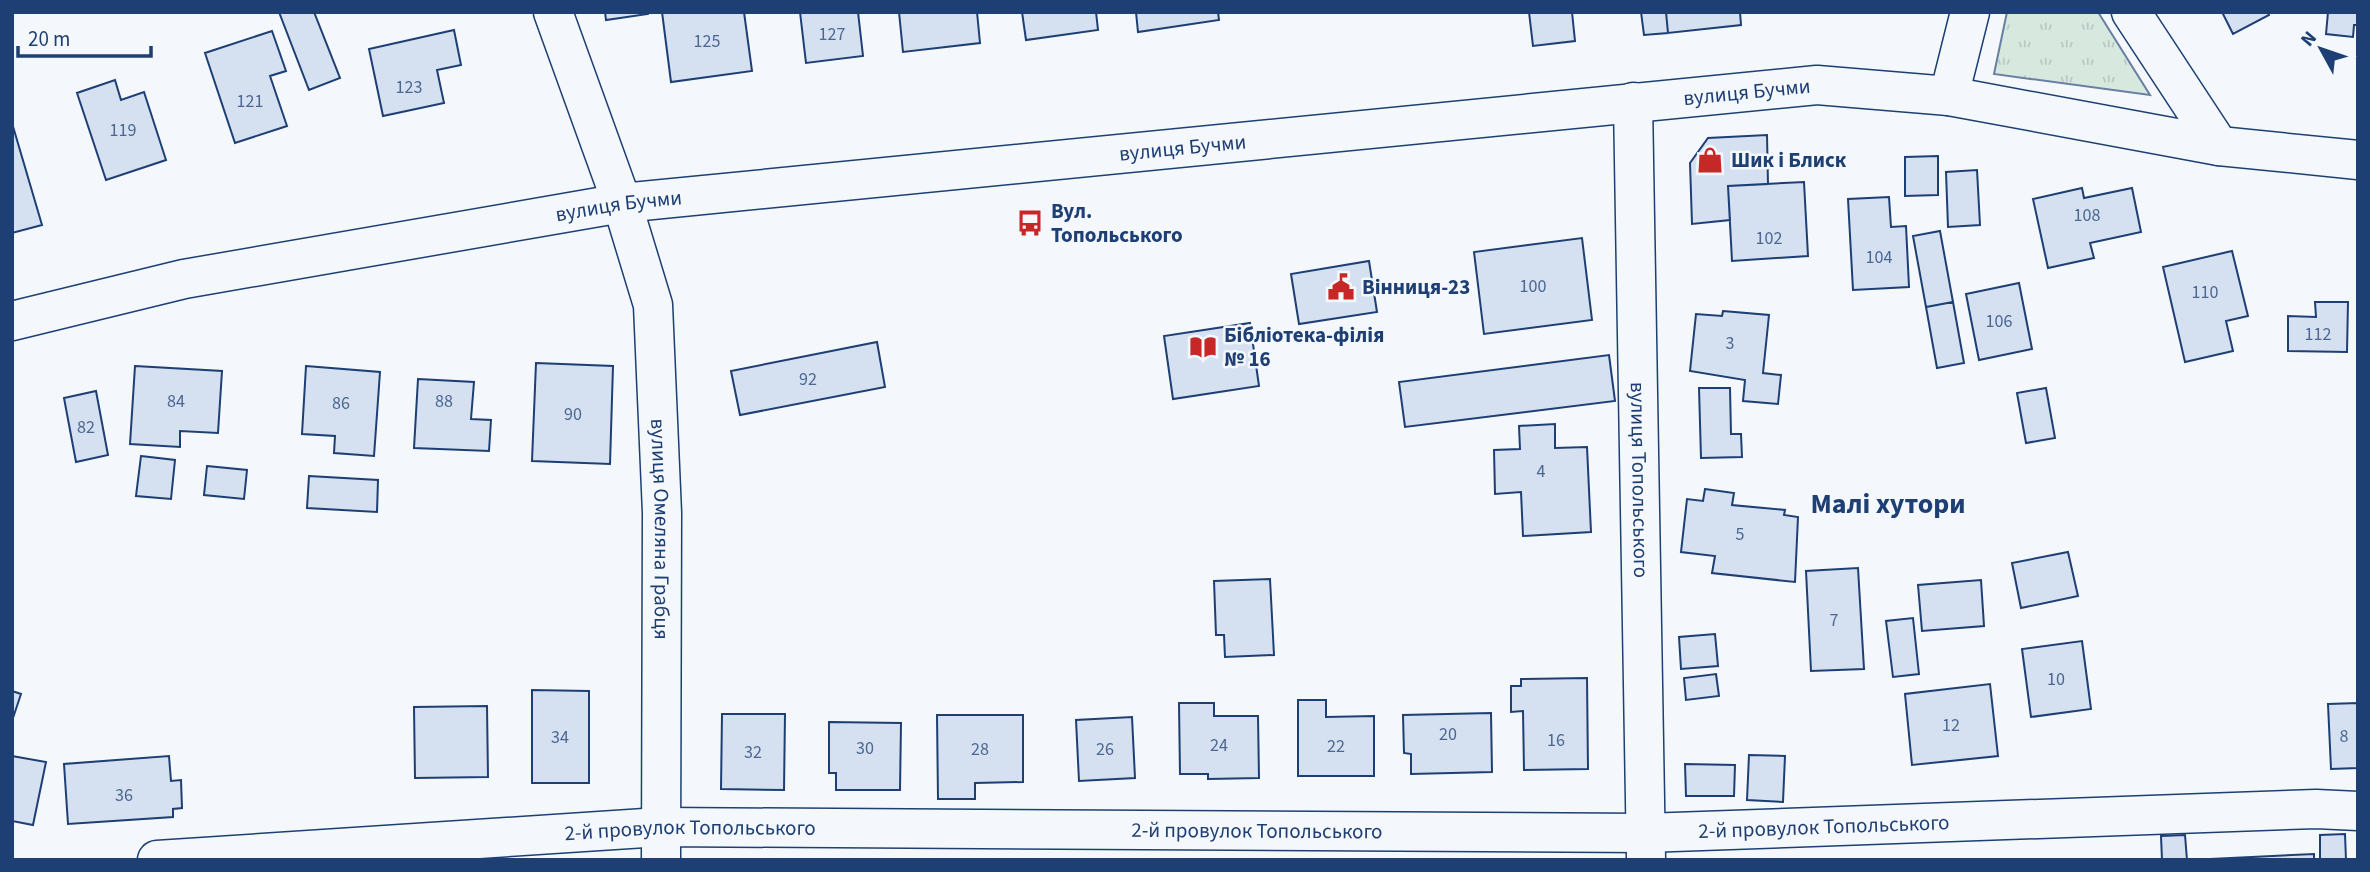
<svg xmlns="http://www.w3.org/2000/svg" width="2370" height="872" font-family="'Source Sans 3',sans-serif">
<style>
.grass{fill:url(#grass-tufts);stroke:#687fa3;stroke-width:2}
.building{fill:#d5e0f0;stroke:#1d3f73;stroke-width:2}
.lines{fill:none;stroke-linecap:round;stroke-linejoin:round}
.minor-casing{stroke:#1d3f73;stroke-width:41}
.tertiary-casing{stroke:#1d3f73;stroke-width:41}
.minor{stroke:#f4f7fb;stroke-width:38}
.tertiary{stroke:#f4f7fb;stroke-width:38}
.labels{text-anchor:middle;stroke-width:5;stroke-linejoin:round;paint-order:stroke}
.number-label{font-size:18px;fill:#4b6792}
.street-label{font-size:21px;fill:#1d3f73;stroke:#f4f7fb}
.poi-label{font-size:21px;font-weight:bold;fill:#1d3f73;stroke:#f4f7fb;text-anchor:start}
.district-label{font-size:28px;font-weight:bold;fill:#1d3f73;stroke:#f4f7fb}
</style>
<defs>
<pattern id="grass-tufts" width="24" height="20" patternUnits="userSpaceOnUse" patternTransform="scale(1.75)"><rect width="24" height="20" fill="#d7e8df"/><path d="M3 7l-1-3M5 7V3M7 7l1-3M15 17l-1-3M17 17v-4M19 17l1-3" fill="none" stroke="#b8c8c3"/></pattern>
</defs>
<rect width="100%" height="100%" fill="#f4f7fb"/>
<path class="grass" d="M2007 12H2098L2150 95 1994 74Z"/>
<path class="building" d="M279 12H314L340 78 309 90Z
M605 12H648V14L606 20Z
M662 12H744L752 71 671 82Z
M800 12H858L863 56 806 63Z
M899 12H977L980 43 903 52Z
M1022 12H1096L1098 30 1026 40Z
M1136 12H1218L1219 20 1138 32Z
M1529 12H1572L1575 41 1533 46Z
M1641 12H1666L1668 33 1644 35Z
M1666 12H1740L1741 25 1668 33Z
M2222 12H2268L2269 15 2233 34Z
M2328 12H2358V25H2354L2353 37 2326 34Z
M454 30 461 65 437 70 444 103 383 116 369 49Z
M272 31 286 71 270 76 287 126 235 143 205 53Z
M115 80 121 100 144 92 166 160 106 180 77 93Z
M12 123 42 225 12 233Z
M1767 135 1768 184 1728 186 1730 220 1692 224 1690 163 1708 138Z
M1938 156V195L1905 196V157Z
M1977 170 1980 225 1948 227 1946 172Z
M1804 182 1808 256 1732 261 1728 186Z
M2082 188 2084 198 2132 188 2141 232 2090 243 2094 258 2048 268 2033 199Z
M1889 197 1891 227 1906 226 1909 287 1853 290 1848 199Z
M1940 231 1953 302 1926 307 1913 236Z
M1582 238 1592 320 1484 334 1474 252Z
M2232 251 2248 316 2226 321 2233 351 2185 362 2163 267Z
M1369 261 1377 312 1299 324 1291 274Z
M2019 283 2032 349 1979 360 1966 294Z
M1953 302 1964 363 1937 368 1926 307Z
M2315 302H2348L2347 352 2288 351V316L2316 317Z
M1723 311 1769 315 1763 373 1781 375 1778 404 1743 401 1745 380 1690 371 1696 314 1722 316Z
M1250 323 1259 386 1173 399 1164 336Z
M877 342 885 387 740 415 731 371Z
M1609 355 1615 401 1405 427 1399 382Z
M536 363 613 366 610 464 532 461Z
M135 366 222 371 218 433 180 431V447L130 444Z
M306 366 380 372 374 456 334 453 335 436 302 434Z
M418 379 474 382 471 419 491 420 489 451 414 448Z
M1699 388H1730L1731 434H1741L1742 457 1701 458Z
M2046 388 2055 438 2026 443 2017 393Z
M96 391 108 455 76 462 64 398Z
M1555 424V448L1587 447 1591 532 1523 536 1521 492 1495 494 1494 450 1520 449 1519 426Z
M141 456 175 460 171 499 136 496Z
M207 466 247 470 244 499 204 495Z
M309 476 378 480 377 512 307 508Z
M1705 489 1734 493 1732 505 1785 510 1784 515 1798 517 1795 582 1712 573 1715 556 1681 552 1687 499 1703 501Z
M2068 552 2078 596 2021 608 2012 563Z
M1858 568 1864 669 1811 671 1806 571Z
M1270 579 1274 655 1225 657 1224 635H1216L1214 581Z
M1981 580 1984 626 1922 631 1918 585Z
M1913 618 1919 674 1893 677 1886 621Z
M1715 634 1718 666 1681 669 1679 637Z
M2082 641 2091 709 2031 717 2022 649Z
M1716 674 1719 696 1686 700 1684 678Z
M1587 678 1588 769 1524 770 1523 711 1511 712V686H1521V679Z
M1990 684 1998 756 1912 765 1905 694Z
M532 690 589 691V783H532Z
M12 691 21 694 12 721Z
M1298 700H1326V717L1374 716V776H1298Z
M1179 703H1214V716H1258L1259 778 1208 779V774H1180Z
M2358 703V768L2331 769 2328 704Z
M487 706 488 777 415 778 414 707Z
M1491 713 1492 772 1411 774V754L1404 753 1403 715Z
M722 714H785L784 790 721 789Z
M937 715H1023V782L975 783V799H938Z
M1132 717 1135 778 1079 781 1076 720Z
M829 722 901 723 900 790H836V773H829Z
M1749 755 1785 756 1783 802 1747 800Z
M12 756 46 762 33 825 12 821Z
M169 756 171 781 181 780 182 808 173 809V817L68 824 64 764Z
M1685 764 1735 765 1734 796H1686Z
M2345 834 2346 860H2320V835Z
M2185 835 2187 860H2162L2161 836Z
M2314 854V860H2211V859Z"/>
<g class="lines">
<g class="minor-casing">
<g id="minor">
<path id="s1" d="M553 12 622 203 653 305 662 513 661 860"/>
<path d="M2131 12 2219 146"/>
<path d="M1949 96 1970 12"/>
<path id="s2" d="M1633 102 1646 859"/>
<path id="s3" d="M157 860 660 827 1645 833 2316 809 2358 811"/>
</g>
</g>
<g class="tertiary-casing">
<g id="tertiary">
<path id="s4" d="M12 321 184 279 622 203 1817 85 1949 96 2219 146 2358 160"/>
</g>
</g>
<use href="#minor" class="minor"/>
<use href="#tertiary" class="tertiary"/>
</g>
<defs>
<g id="shop-bare" transform="scale(2.1)"><path d="M-5-2.5h2.3a2.7 3.5 0 0 1 5.4 0H5L5.5 6h-11ZM-1.5-2.5h3a1.5 2.3 0 0 0-3 0Z" fill="#c62828" stroke="#f4f7fb" stroke-width="2.5" paint-order="stroke"/></g>
<g id="bus-bare" transform="scale(2.1)"><path d="M-5-6H5V4H4V6H2V4H-2V6H-4V4H-5ZM-3.5-4V0h7V-4ZM-3.5 1.2v1.5H-2V1.2ZM2 1.2v1.5H3.5V1.2Z" fill="#c62828" stroke="#f4f7fb" stroke-width="2.5" paint-order="stroke"/></g>
<g id="civic-bare" transform="scale(2.1)"><path d="M-.6-6.5H3V-4.5H.6V-3L4-1V1h2V6H-6V1h2V-1L-.6-3ZM-1.2 2.5V6h2.4V2.5Z" fill="#c62828" stroke="#f4f7fb" stroke-width="2.5" paint-order="stroke"/></g>
<g id="library-bare" transform="scale(2.1)"><path d="M-6-4Q-3-5.5-.7-3.5V5Q-3 3-6 4ZM6-4Q3-5.5 .7-3.5V5Q3 3 6 4Z" fill="#c62828" stroke="#f4f7fb" stroke-width="2.5" paint-order="stroke"/></g>
</defs>
<g fill-rule="evenodd">
<use href="#shop-bare" x="1710" y="160"/>
<use href="#bus-bare" x="1030" y="223"/>
<use href="#civic-bare" x="1341" y="287"/>
<use href="#library-bare" x="1203" y="347"/>
</g>
<g class="labels">
<g class="number-label">
<text x="832" y="40">127</text>
<text x="707" y="47">125</text>
<text x="409" y="93">123</text>
<text x="250" y="107">121</text>
<text x="123" y="136">119</text>
<text x="2087" y="221">108</text>
<text x="1769" y="244">102</text>
<text x="1879" y="263">104</text>
<text x="1533" y="292">100</text>
<text x="2205" y="298">110</text>
<text x="1999" y="327">106</text>
<text x="2318" y="340">112</text>
<text x="1730" y="349">3</text>
<text x="808" y="385">92</text>
<text x="176" y="407">84</text>
<text x="444" y="407">88</text>
<text x="341" y="409">86</text>
<text x="573" y="420">90</text>
<text x="86" y="433">82</text>
<text x="1541" y="477">4</text>
<text x="1740" y="540">5</text>
<text x="1834" y="626">7</text>
<text x="2056" y="685">10</text>
<text x="1951" y="731">12</text>
<text x="1448" y="740">20</text>
<text x="2344" y="742">8</text>
<text x="560" y="743">34</text>
<text x="1556" y="746">16</text>
<text x="1219" y="751">24</text>
<text x="1336" y="752">22</text>
<text x="865" y="754">30</text>
<text x="980" y="755">28</text>
<text x="1105" y="755">26</text>
<text x="753" y="758">32</text>
<text x="124" y="801">36</text>
</g>
<g class="street-label">
<text dy="7" stroke="none"><textPath href="#s4" startOffset="1752">вулиця Бучми</textPath></text>
<text dy="7" stroke="none"><textPath href="#s4" startOffset="1185">вулиця Бучми</textPath></text>
<text dy="7" stroke="none"><textPath href="#s4" startOffset="618">вулиця Бучми</textPath></text>
<text dy="7" stroke="none"><textPath href="#s2" startOffset="378">вулиця Топольського</textPath></text>
<text dy="7" stroke="none"><textPath href="#s1" startOffset="534">вулиця Омеляна Грабця</textPath></text>
<text dy="7" stroke="none"><textPath href="#s3" startOffset="1668">2-й провулок Топольського</textPath></text>
<text dy="7" stroke="none"><textPath href="#s3" startOffset="534">2-й провулок Топольського</textPath></text>
<text dy="7" stroke="none"><textPath href="#s3" startOffset="1101">2-й провулок Топольського</textPath></text>
</g>
<g class="poi-label">
<text x="1731" y="167">Шик і Блиск</text>
<text x="1051" y="218">Вул.<tspan x="1051" dy="24">Топольського</tspan></text>
<text x="1362" y="294">Вінниця-23</text>
<text x="1224" y="342">Бібліотека-філія<tspan x="1224" dy="24">№ 16</tspan></text>
</g>
<g class="district-label">
<text x="1888" y="513">Малі хутори</text>
</g>
</g>
<rect width="2370" height="872" fill="none" stroke="#1d3f73" stroke-width="28"/>
<g transform="translate(2321 49) rotate(310)" stroke="#f4f7fb" stroke-width="5" paint-order="stroke">
<path d="M0-5L12 26L0 18L-12 26Z" fill="#1d3f73"/>
<text y="-10" font-size="19" font-weight="bold" text-anchor="middle" fill="#1d3f73">N</text>
</g>
<path d="M18 46v10h133v-10" fill="none" stroke="#1d3f73" stroke-width="3.5"/>
<text x="28" y="46" font-size="21" fill="#1d3f73" stroke="#f4f7fb" stroke-width="5" paint-order="stroke">20 m</text>
</svg>
